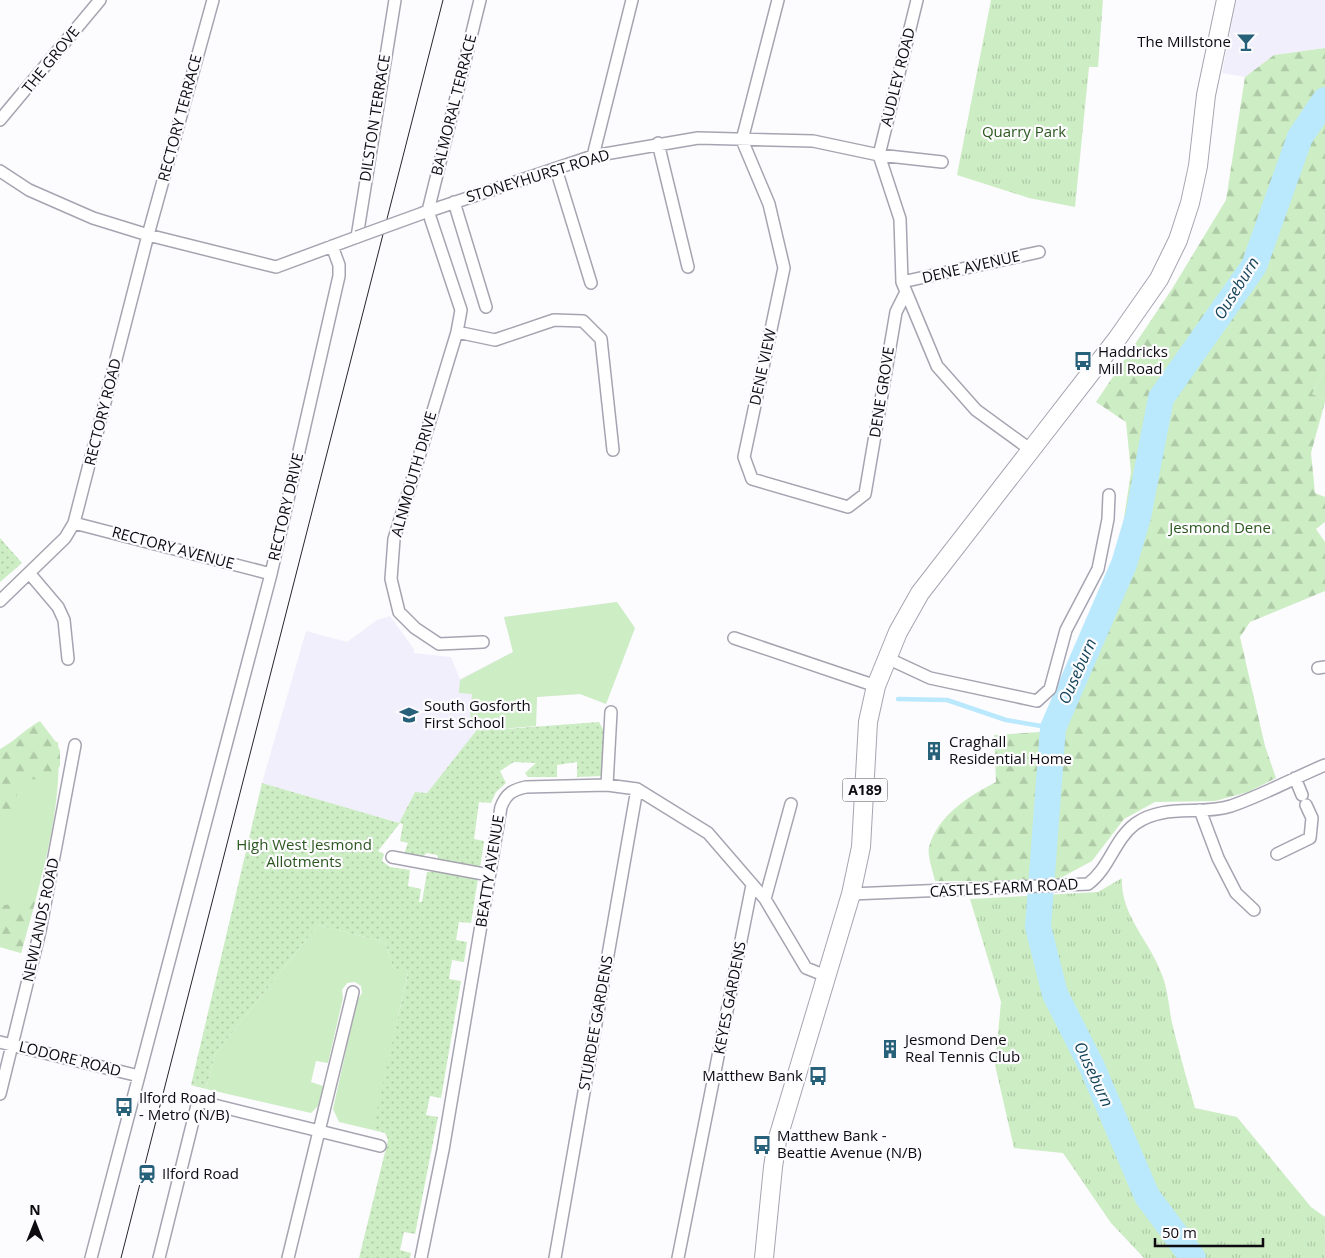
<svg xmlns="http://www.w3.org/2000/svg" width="1325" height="1258" font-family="'Open Sans',sans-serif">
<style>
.built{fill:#f2effc}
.grass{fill:#cdedc4}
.forest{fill:url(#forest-firs)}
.park{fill:url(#park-tufts)}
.garden{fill:url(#garden-dots)}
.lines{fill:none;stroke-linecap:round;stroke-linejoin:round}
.stream{stroke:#bae8fd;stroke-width:4.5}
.river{stroke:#bae8fd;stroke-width:26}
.street-casing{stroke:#a7a4b1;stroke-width:14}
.primary-casing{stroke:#a7a4b1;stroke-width:20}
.street{stroke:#fff;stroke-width:11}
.primary{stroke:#fff;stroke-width:18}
.tram{stroke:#27252a;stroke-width:1}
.street-bridge-casing{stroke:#a7a4b1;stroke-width:14;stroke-linecap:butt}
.street-bridge{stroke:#fff;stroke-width:11}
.labels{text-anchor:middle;stroke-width:4.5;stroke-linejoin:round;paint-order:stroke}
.shield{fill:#fcfbfe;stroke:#555357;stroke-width:1}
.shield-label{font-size:14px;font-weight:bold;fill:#0d0b10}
.poi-label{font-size:15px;fill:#0d0b10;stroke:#fcfbfe;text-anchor:start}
.street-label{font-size:15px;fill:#0d0b10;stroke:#fcfbfe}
.park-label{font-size:15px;fill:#2c581f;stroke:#fcfbfe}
.water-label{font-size:16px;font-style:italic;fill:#154558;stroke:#fcfbfe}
</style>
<defs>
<pattern id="forest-firs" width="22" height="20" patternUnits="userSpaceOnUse" patternTransform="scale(1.25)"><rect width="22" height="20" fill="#cdedc4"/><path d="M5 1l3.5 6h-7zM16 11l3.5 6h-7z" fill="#afcaa7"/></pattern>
<pattern id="park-tufts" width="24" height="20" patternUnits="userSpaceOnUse" patternTransform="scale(1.25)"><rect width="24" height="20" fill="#cdedc4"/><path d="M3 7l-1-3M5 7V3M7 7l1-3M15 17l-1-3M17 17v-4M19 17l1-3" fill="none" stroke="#afcaa7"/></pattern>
<pattern id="garden-dots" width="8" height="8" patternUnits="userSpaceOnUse" patternTransform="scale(1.25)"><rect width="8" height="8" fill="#cdedc4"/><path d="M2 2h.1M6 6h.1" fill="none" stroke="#afcaa7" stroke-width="1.8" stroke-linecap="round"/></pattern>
</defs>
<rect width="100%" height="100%" fill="#fcfbfe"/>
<path class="built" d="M1236 0H1325V48L1274 55 1245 77 1222 73Z
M617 602 635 628 606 704 580 694 537 697 536 726 476 731 427 793 415 792 399 823 262 783 306 631 347 642 377 620 390 616 414 649V653L451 657 460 679 513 652 504 617Z"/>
<path class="grass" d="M1325 369V400L1312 394Z
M617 602 635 628 606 704 580 694 537 697 536 726 476 731 470 714 472 694 459 693 460 680 513 652 504 617Z
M42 724 56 742H58C63 811 39 887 21 953L0 947V750Z
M318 925 385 942 393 968 408 972 373 1130 339 1122 333 1109 357 1001 362 993 361 986 355 982 347 983 342 990 343 998 328 1063 316 1061 311 1082 323 1086 318 1106 311 1113 206 1089 215 1054Z"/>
<path class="forest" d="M1325 48V369L1312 394 1325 400V402L1311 453 1315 493 1325 497V522L1316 529 1325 542V591L1250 622 1240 637 1265 746 1276 778 1248 792 1215 801 1155 802 1124 819 1092 861 1055 881H935C933 872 927 855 929 847 938 815 969 796 996 782L994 735 1040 732 1087 632 1118 557 1131 472 1126 422 1096 402 1172 289 1226 200 1245 77 1274 55Z
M40 721 60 750V766L47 780 29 779 17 791 16 806 2 816 0 749C15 741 25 729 40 721Z
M36 899 21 953 0 947V906Z"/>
<path class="park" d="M991 0H1103L1098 67H1089L1075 207 1029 198 957 175Z
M1122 878C1120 915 1150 941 1162 975 1168 990 1169 1008 1172 1023 1179 1052 1187 1080 1195 1108L1237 1117 1311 1207 1325 1217V1258H1144L1111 1223 1063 1153 1014 1148 995 1065 1001 1002 970 899 1098 892Z"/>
<path class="garden" d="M0 538 22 563 0 582Z
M599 722 605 733 602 776 577 777V762L557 765V777H528L525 773 536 763 514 762 500 771 506 783 496 792 491 803 479 802 474 839 484 841 480 868 439 860 437 855 427 853 421 857 404 854 408 843 400 841 403 824 400 823 378 851 384 854 382 861 390 867 410 870 408 886 421 889 419 902H422L427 872 438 871 478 878 471 923 459 922 456 940 467 942 464 962 452 960 449 979 461 981 441 1098 430 1096 426 1115 438 1117 415 1234 404 1232 400 1250 411 1253 410 1258H359L388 1140 385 1133 373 1130 374 1123 408 973 393 968 385 942 318 925 215 1054 206 1089 191 1085 262 783 399 823 415 792 427 793 476 731Z"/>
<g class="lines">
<path class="stream" d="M898 699 947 700 1006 720 1053 728"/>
<path class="river" d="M1193 1258 1147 1196 1092 1067 1055 994 1038 927 1053 728 1124 564 1138 517 1161 398 1254 266 1300 137 1325 100"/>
<g class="street-casing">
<path id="street" d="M778 0 742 140 769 204 784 268 744 457 752 479 848 507 865 494 896 312 906 292
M917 0 879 155 900 219 902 282 937 366 976 410 1031 450
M0 120 100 0
M658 143 688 267
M593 156 632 0
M556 169 591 283
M0 171 29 190 93 218 148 235 276 267 357 237 395 0
M454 202 486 307
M428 211 461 310 457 332 394 539 391 579 399 612 415 628 439 644 483 642
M428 211 480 0
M423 213 593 156 698 138 813 141 879 155 942 162
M902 282 1039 252
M457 332 495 340 554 320 583 321 601 339 613 450
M74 523 271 574
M30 574 58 607 64 620 68 659
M0 601 65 538 74 523 148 235 213 0
M734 638 876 686
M887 658 930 678 1037 701 1050 689 1066 630 1098 569 1108 519 1109 495
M1318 668 1325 667
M1295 778 1302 795
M607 785 611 712
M1200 810 1218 858 1236 893 1254 910
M1277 854 1310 838 1312 818 1306 805
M392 857 489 875
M851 894 1088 884C1109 869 1114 840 1135 824 1164 803 1199 816 1231 806 1263 795 1294 778 1325 765
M765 899 791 804
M0 1042 139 1076
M0 1094 40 931 75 745
M91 1258 271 574 339 276V265L332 246
M159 1258 198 1101 380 1146
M288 1258 353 992
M421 1258 443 1150 501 807C506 794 512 790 526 787L607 785 637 789 708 833 765 899 806 968 826 976
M555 1258 637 789
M678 1258 752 885"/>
</g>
<g class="primary-casing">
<path id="primary" d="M764 1258 773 1167 777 1141 851 894 861 847 868 722 876 686 898 632 920 593 1117 339 1159 279 1178 240 1190 203 1198 166 1206 95 1226 0"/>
</g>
<use href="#street" class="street"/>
<use href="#primary" class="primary"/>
<path class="tram" d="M121 1258 443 0"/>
<g class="street-bridge-casing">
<path id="street-bridge" d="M357 237 423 213"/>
</g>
<use href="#street-bridge" class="street-bridge"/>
</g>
<defs>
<g id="bar-bare" transform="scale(1.5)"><path d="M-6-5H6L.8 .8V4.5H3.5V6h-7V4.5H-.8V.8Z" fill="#266079" stroke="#fcfbfe" stroke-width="2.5" paint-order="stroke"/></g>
<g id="bus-bare" transform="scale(1.5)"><path d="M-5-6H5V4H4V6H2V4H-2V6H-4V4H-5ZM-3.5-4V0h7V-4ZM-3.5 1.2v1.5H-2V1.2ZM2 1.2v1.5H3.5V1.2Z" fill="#266079" stroke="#fcfbfe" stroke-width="2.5" paint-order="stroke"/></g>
<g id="school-bare" transform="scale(1.5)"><path d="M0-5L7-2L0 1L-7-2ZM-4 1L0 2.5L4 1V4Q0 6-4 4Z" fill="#266079" stroke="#fcfbfe" stroke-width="2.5" paint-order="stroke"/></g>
<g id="building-bare" transform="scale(1.5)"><path d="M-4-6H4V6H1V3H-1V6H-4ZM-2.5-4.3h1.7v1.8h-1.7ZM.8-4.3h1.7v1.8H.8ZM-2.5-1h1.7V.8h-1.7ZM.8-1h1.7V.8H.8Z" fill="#266079" stroke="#fcfbfe" stroke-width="2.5" paint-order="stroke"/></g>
<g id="station-bare" transform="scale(1.5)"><path d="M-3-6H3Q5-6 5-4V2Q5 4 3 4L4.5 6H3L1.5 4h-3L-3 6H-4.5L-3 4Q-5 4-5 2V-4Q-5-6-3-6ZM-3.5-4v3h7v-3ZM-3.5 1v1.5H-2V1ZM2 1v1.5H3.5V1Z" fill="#266079" stroke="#fcfbfe" stroke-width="2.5" paint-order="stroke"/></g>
</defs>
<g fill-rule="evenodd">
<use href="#bar-bare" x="1246" y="42"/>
<use href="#bus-bare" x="1083" y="361"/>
<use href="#school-bare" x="409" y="715"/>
<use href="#building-bare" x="934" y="751"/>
<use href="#building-bare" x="890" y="1049"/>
<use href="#bus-bare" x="818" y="1076"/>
<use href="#bus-bare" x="124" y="1107"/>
<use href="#bus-bare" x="762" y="1145"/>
<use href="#station-bare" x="147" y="1174"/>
</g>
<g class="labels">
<rect class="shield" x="842.5" y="778.5" width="45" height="23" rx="4"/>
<g class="shield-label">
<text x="865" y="795">A189</text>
</g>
<g class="poi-label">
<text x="1231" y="47" text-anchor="end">The Millstone</text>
<text x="1098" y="357">Haddricks<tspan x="1098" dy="17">Mill Road</tspan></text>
<text x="424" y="711">South Gosforth<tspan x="424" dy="17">First School</tspan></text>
<text x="949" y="747">Craghall<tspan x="949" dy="17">Residential Home</tspan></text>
<text x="905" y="1045">Jesmond Dene<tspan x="905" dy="17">Real Tennis Club</tspan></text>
<text x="803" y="1081" text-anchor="end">Matthew Bank</text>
<text x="139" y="1103">Ilford Road<tspan x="139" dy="17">- Metro (N/B)</tspan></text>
<text x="777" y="1141">Matthew Bank -<tspan x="777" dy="17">Beattie Avenue (N/B)</tspan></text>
<text x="162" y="1179">Ilford Road</text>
</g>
<g class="street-label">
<text transform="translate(51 60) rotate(-51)" y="5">THE GROVE</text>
<text transform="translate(898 77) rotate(-76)" y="5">AUDLEY ROAD</text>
<text transform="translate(454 105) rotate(-76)" y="5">BALMORAL TERRACE</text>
<text transform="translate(180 118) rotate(-75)" y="5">RECTORY TERRACE</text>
<text transform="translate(375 118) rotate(-81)" y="5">DILSTON TERRACE</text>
<text transform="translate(538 176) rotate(-17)" y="5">STONEYHURST ROAD</text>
<text transform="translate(971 267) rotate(-13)" y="5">DENE AVENUE</text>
<text transform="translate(763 367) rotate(-78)" y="5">DENE VIEW</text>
<text transform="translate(882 392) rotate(-81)" y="5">DENE GROVE</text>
<text transform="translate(103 412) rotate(-76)" y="5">RECTORY ROAD</text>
<text transform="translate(414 474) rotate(-74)" y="5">ALNMOUTH DRIVE</text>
<text transform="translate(286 507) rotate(-77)" y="5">RECTORY DRIVE</text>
<text transform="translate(173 548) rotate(15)" y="5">RECTORY AVENUE</text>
<text transform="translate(490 871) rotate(-81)" y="5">BEATTY AVENUE</text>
<text transform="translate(1004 888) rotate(-3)" y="5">CASTLES FARM ROAD</text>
<text transform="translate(41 920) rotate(-78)" y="5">NEWLANDS ROAD</text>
<text transform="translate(730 998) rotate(-79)" y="5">KEYES GARDENS</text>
<text transform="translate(596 1023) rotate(-80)" y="5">STURDEE GARDENS</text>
<text transform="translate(70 1059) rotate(14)" y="5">LODORE ROAD</text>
</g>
<g class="park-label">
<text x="1024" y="137">Quarry Park</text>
<text x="1220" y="533">Jesmond Dene</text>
<text x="304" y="850">High West Jesmond<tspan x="304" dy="17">Allotments</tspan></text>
</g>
<g class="water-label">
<text transform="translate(1236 288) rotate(-58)" y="6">Ouseburn</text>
<text transform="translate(1077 671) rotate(-66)" y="6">Ouseburn</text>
<text transform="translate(1094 1074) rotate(65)" y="6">Ouseburn</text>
</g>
</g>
<g transform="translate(35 1223)" stroke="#fcfbfe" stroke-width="4" paint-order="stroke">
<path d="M0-4L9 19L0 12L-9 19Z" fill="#0d0b10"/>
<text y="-8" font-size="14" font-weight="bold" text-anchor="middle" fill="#0d0b10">N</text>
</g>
<path d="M1155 1238v8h108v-8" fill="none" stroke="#0d0b10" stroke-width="2.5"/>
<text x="1162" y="1238" font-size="15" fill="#0d0b10" stroke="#fcfbfe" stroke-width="4" paint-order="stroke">50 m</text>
</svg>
